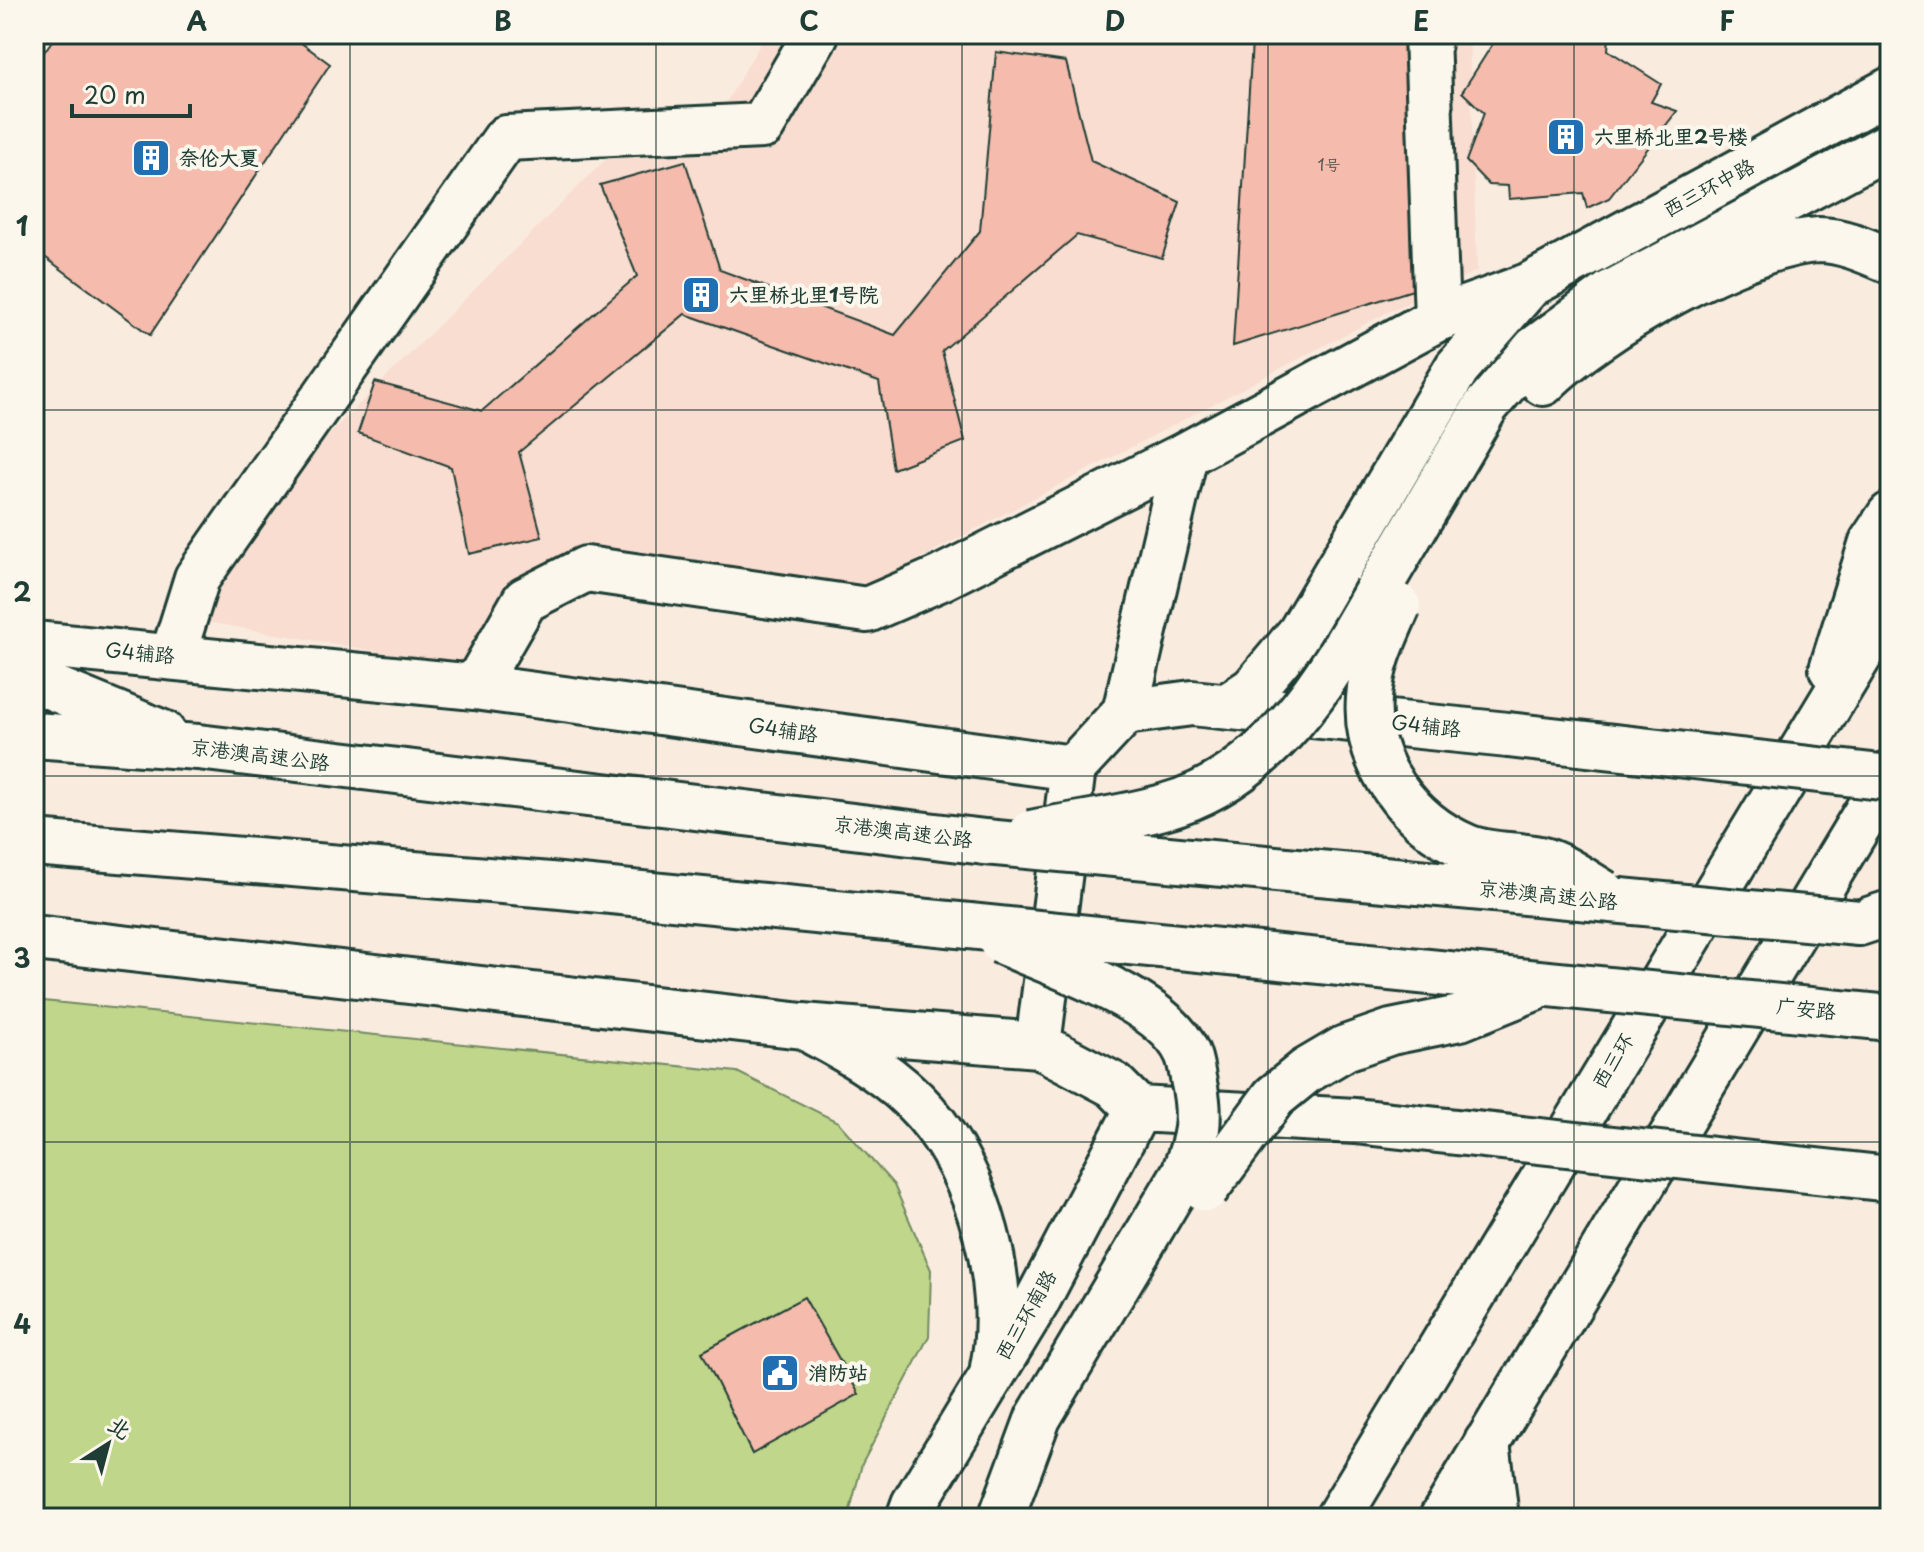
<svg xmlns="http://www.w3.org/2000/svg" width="1924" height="1552" font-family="'Playpen Sans','LXGW WenKai TC',sans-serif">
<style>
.built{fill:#f8ddd0}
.green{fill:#c0d68b;stroke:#708a60;stroke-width:2}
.building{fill:#f5bbac;stroke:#1f3d34;stroke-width:2}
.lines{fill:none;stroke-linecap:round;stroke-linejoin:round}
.street-casing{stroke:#1f3d34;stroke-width:50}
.secondary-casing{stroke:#1f3d34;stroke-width:50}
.highway-casing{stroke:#1f3d34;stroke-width:50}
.street{stroke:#fbf7ec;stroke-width:44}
.secondary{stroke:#fbf7ec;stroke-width:44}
.highway{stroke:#fbf7ec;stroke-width:44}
.secondary-bridge-casing{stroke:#1f3d34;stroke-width:50;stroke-linecap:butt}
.highway-bridge-casing{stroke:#1f3d34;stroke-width:50;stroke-linecap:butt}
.secondary-bridge{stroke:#fbf7ec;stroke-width:44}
.highway-bridge{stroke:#fbf7ec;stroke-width:44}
.grid{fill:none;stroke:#1f3d34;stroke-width:2;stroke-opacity:0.55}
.labels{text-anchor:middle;stroke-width:8;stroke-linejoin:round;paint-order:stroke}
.number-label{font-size:16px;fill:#545c52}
.poi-label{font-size:20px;font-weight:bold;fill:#1f3d34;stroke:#fbf7ec;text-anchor:start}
.street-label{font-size:20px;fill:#1f3d34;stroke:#fbf7ec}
.neatline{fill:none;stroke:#1f3d34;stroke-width:3}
.grid-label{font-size:26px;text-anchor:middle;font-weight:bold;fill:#1f3d34}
</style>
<rect width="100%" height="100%" fill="#faebdf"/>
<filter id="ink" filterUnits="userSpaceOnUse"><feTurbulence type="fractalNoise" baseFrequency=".0125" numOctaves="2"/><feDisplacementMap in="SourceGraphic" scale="16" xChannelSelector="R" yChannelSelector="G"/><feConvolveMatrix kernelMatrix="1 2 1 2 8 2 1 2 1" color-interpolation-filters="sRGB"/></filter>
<g filter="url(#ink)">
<path class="built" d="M766 34H1469L1477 271 1390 311 869 585 612 569 457 665 207 622 249 514 618 147 712 127Z"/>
<path class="green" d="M34 1000 737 1072 838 1122 894 1185 931 1270 929 1336 862 1464 848 1518H34Z"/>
<path class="building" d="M57 34H289L330 64 150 335 34 249V66Z
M1237 34H1411L1416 289 1233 346 1252 42Z
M1499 34H1605L1609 36 1608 50 1661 84 1651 102 1677 111 1609 198 1587 208 1583 193 1509 199 1508 186 1489 185 1466 161 1484 113 1462 92Z
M996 52 1066 62 1091 161 1180 202 1162 258 1077 235 942 351 965 441 893 469 879 382 685 314 519 452 542 537 469 554 451 467 358 433 375 382 482 411 637 276 600 185 685 161 720 270 895 335 980 231Z
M804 1297 859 1394 752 1454 702 1352Z"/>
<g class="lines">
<g class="street-casing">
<path id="street" d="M1427 34 1437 319
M173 655 197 578 506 138 762 126 816 34"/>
</g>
<g class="secondary-casing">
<path id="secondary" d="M34 644 475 687 1073 768
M475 687 525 600 586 569 867 610 941 578 1185 455 1437 319 1528 286 1890 90
M1229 705 1253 689 1300 633 1457 368 1527 288
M1125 712 1185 455
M1073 768 1125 712 1192 703 1508 735
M34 938 803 1026 1038 1045 1114 1085 1138 1109 1355 1121
M815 1033C855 1054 895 1078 925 1112 979 1173 1010 1287 993 1367
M1038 1045 1073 768
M909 1518 914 1504 1036 1303 1138 1109"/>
</g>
<g class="highway-casing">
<path id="highway" d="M1543 383C1595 330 1745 243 1819 240 1843 240 1869 252 1890 261
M1377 591 1486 406 1535 349 1611 293 1890 145
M1832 669 1872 542 1890 515
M34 680 163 733
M34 735 198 747 985 842
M34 843 550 885 969 926
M1859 923 1890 913
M1487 1442 1496 1518
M1001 1518 1038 1418 1184 1173
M1338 1518 1890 605
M1442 1518 1890 773"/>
</g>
<use href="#street" class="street"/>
<use href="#secondary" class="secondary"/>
<use href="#highway" class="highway"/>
<g class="secondary-bridge-casing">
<path id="secondary-bridge" d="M1508 735 1890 778
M1355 1121 1890 1179"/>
</g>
<g class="highway-bridge-casing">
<path id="highway-bridge" d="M1398 606C1385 636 1371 664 1369 698 1364 763 1409 823 1467 847 1489 856 1516 854 1539 859 1561 864 1585 882 1604 893
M1031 833C1075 824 1121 819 1163 807 1270 778 1326 681 1377 591
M985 842 1859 923
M969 926 1890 1018
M1001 941C1053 965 1163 999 1187 1053 1191 1062 1192 1074 1194 1083 1202 1119 1197 1140 1184 1173
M1206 1189 1274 1097 1306 1071 1345 1048 1391 1032 1460 1018 1537 987"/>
</g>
<use href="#secondary-bridge" class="secondary-bridge"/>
<use href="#highway-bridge" class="highway-bridge"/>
</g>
</g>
<path class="grid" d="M350 34V1518M656 34V1518M962 34V1518M1268 34V1518M1574 34V1518M34 410H1890M34 776H1890M34 1142H1890"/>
<defs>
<g id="building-square" transform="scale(2)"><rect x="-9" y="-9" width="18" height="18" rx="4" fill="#1f6fb2" stroke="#fbf7ec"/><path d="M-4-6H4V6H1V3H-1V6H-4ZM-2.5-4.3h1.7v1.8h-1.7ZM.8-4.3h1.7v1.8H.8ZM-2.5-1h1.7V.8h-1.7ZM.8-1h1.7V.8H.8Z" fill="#fff"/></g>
<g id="civic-square" transform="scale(2)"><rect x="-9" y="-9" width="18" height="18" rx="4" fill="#1f6fb2" stroke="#fbf7ec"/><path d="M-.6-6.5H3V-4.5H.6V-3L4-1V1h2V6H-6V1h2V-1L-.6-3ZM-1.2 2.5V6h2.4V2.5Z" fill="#fff"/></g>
</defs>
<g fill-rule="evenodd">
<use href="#building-square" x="1566" y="137"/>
<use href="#building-square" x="151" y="158"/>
<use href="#building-square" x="701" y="295"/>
<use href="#civic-square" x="780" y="1373"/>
</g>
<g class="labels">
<g class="number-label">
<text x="1329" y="171">1号</text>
</g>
<g class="poi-label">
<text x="1594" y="144">六里桥北里2号楼</text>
<text x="179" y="165">奈伦大夏</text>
<text x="729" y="302">六里桥北里1号院</text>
<text x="808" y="1380">消防站</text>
</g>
<g class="street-label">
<text transform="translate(1709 188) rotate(-28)" y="7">西三环中路</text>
<text transform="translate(140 653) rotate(5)" y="7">G4辅路</text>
<text transform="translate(1426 726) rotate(6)" y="7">G4辅路</text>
<text transform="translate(783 730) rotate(8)" y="7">G4辅路</text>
<text transform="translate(260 755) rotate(7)" y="7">京港澳高速公路</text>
<text transform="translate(903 832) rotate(7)" y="7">京港澳高速公路</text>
<text transform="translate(1548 895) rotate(6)" y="7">京港澳高速公路</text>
<text transform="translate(1806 1009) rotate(6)" y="7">广安路</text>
<text transform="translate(1613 1061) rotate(-59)" y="7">西三环</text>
<text transform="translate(1026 1315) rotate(-60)" y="7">西三环南路</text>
</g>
</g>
<rect width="1924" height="1552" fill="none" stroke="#fbf7ec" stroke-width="88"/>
<g transform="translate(108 1444) rotate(36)" stroke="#fbf7ec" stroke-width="6" paint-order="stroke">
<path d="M0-6L14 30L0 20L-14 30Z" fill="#1f3d34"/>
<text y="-12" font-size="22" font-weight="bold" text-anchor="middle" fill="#1f3d34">北</text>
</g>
<path d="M72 104v12h118v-12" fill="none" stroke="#1f3d34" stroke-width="4"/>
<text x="84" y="104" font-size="24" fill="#1f3d34" stroke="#fbf7ec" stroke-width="6" paint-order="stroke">20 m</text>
<rect x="44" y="44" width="1836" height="1464" class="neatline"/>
<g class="grid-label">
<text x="197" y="31">A</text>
<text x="503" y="31">B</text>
<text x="809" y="31">C</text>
<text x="1115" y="31">D</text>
<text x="1421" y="31">E</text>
<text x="1727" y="31">F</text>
<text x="22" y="236">1</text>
<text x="22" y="602">2</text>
<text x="22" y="968">3</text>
<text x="22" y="1334">4</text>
</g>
</svg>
